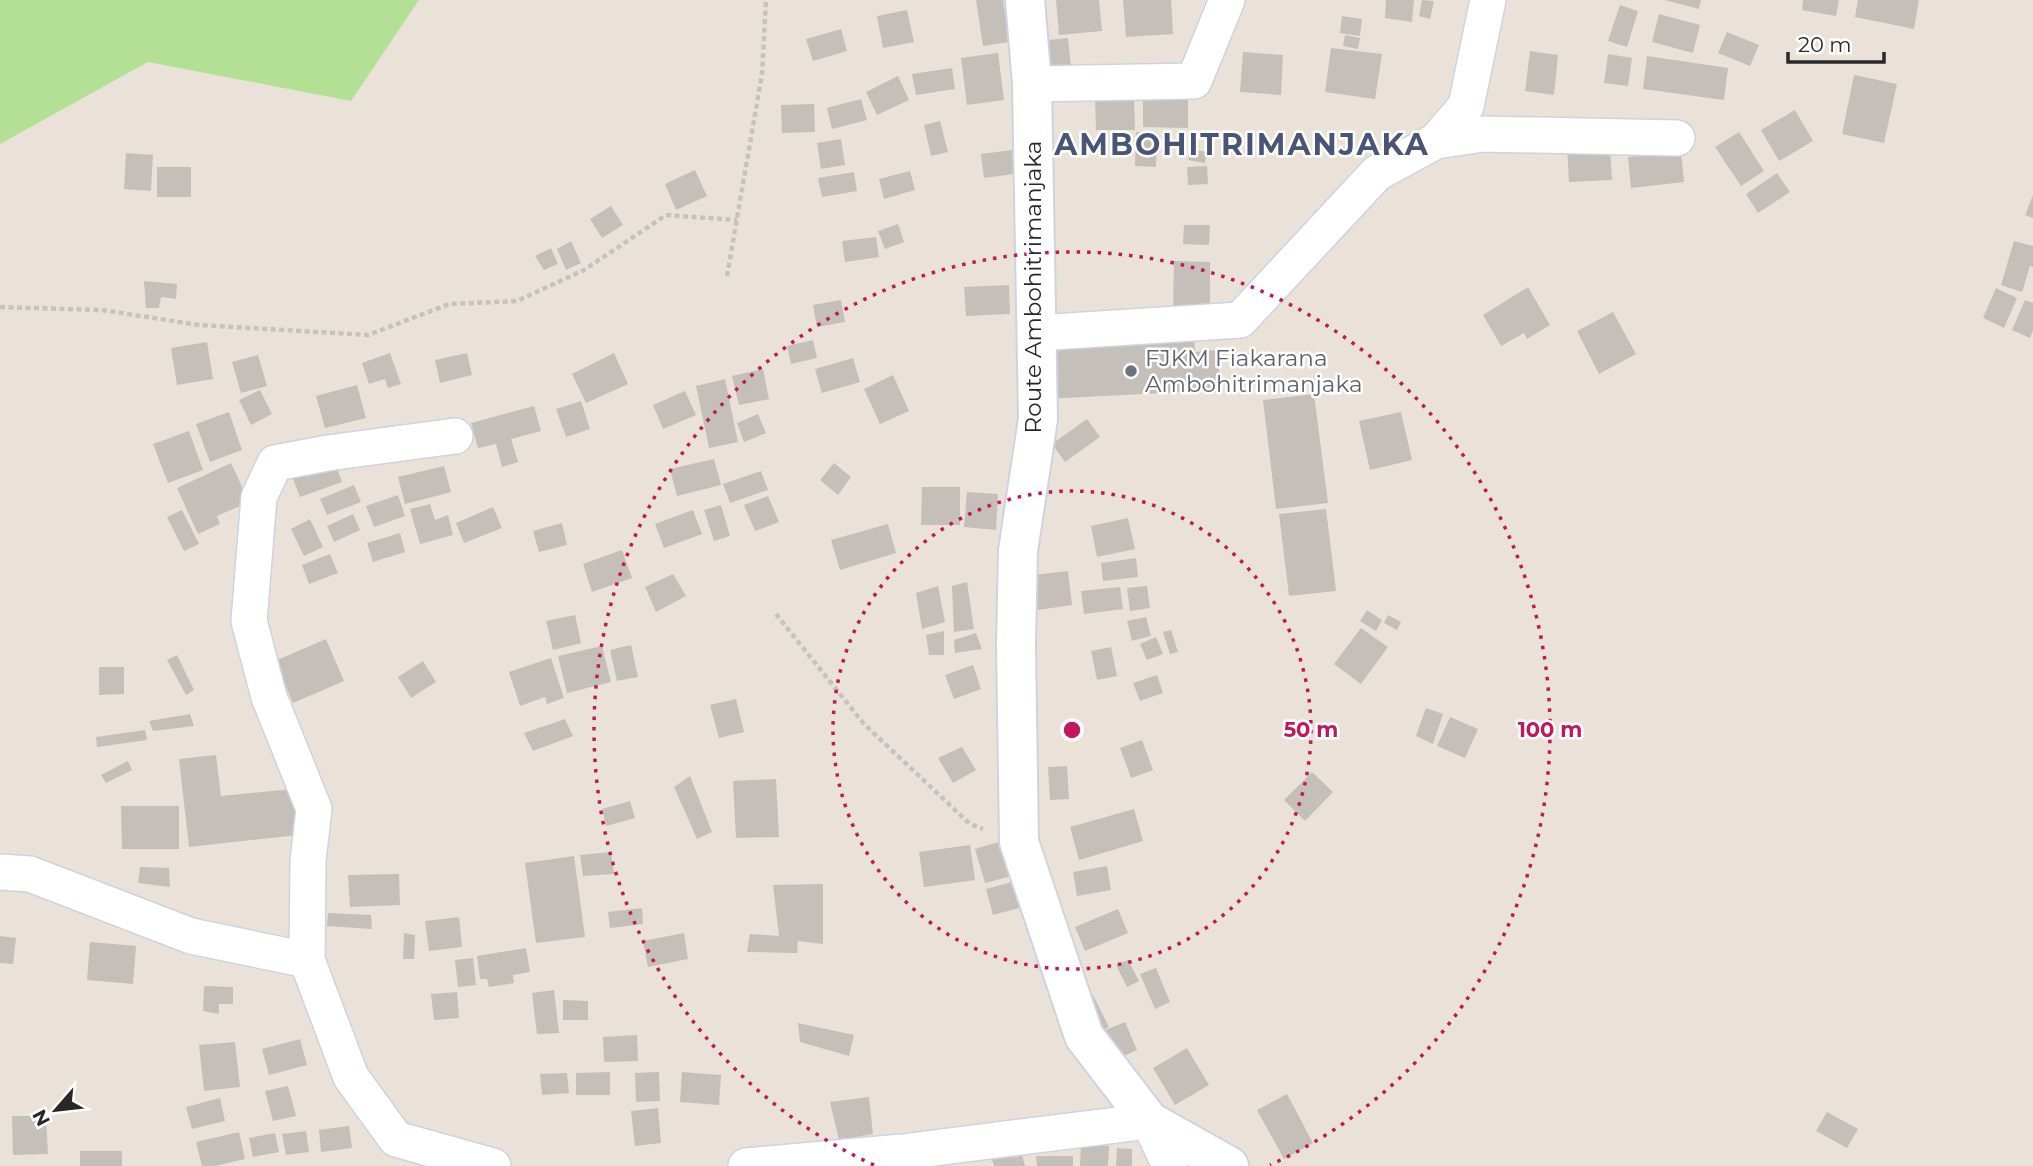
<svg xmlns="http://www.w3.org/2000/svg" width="2033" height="1166" font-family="Montserrat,sans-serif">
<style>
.green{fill:#b4e096}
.building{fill:#c5bfb9}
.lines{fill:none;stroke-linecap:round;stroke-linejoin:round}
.minor-casing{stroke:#ced3e1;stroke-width:38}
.tertiary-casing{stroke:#ced3e1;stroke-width:42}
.path{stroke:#c3c3c3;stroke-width:4.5;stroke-dasharray:5 3.5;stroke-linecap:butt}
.minor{stroke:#fff;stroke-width:35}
.tertiary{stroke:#fff;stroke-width:38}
.ring{fill:none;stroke:#c2185b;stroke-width:3.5;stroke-dasharray:3.5 7}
.worship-dot{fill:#6b7280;stroke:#fff;stroke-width:2.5}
.labels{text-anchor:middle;stroke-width:5;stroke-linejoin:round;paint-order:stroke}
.street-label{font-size:23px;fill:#282828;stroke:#fff}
.worship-label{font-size:23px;fill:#5b616d;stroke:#fff;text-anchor:start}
.district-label{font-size:30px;font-weight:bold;letter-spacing:2px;fill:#495577;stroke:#fff}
.centre{fill:#c2185b;stroke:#fff;stroke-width:3.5}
.ring-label{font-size:21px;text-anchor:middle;font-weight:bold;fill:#c2185b;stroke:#fff;stroke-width:5;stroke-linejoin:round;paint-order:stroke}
</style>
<rect width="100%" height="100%" fill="#eae2d9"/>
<path class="green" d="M0 0H419L351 101 148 62 0 144Z"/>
<path class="building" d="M976 0H1003L1009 42 983 46Z
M1056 0H1099L1102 31 1059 35Z
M1123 0H1171L1173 34 1126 37Z
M1386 0H1414L1412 22 1385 18Z
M1422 0 1434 1 1430 19 1419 16Z
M1665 0H1701L1699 9Z
M1803 0H1839L1836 16 1802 10Z
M1858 0H1919L1914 29 1855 17Z
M1620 5 1638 11 1627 47 1608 41Z
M907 10 914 42 883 48 877 16Z
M1659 14 1700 25 1693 53 1652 42Z
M1342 16 1362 19 1360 36 1340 33Z
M841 29 847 51 813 61 806 39Z
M1727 32 1759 45 1750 66 1718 53Z
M1345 35 1360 38 1358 49 1343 46Z
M1068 38 1071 67 1043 70 1040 41Z
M1331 48 1382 54 1375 99 1325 92Z
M1530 51 1558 55 1554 95 1525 91Z
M1243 52 1283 55 1281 95 1240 92Z
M998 53 1004 100 967 105 961 58Z
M1608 54 1632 58 1628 86 1604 83Z
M1647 56 1728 68 1724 100 1643 89Z
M952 68 955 89 916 95 912 74Z
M1854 75 1897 84 1884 143 1842 134Z
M898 76 909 100 877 115 866 92Z
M1143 94 1188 95V128L1143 127Z
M1134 97 1135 130H1096L1095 98Z
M861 99 867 120 832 129 827 108Z
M814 104 815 132 782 133 781 105Z
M1795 110 1813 141 1779 161 1761 130Z
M940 121 948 152 931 156 924 125Z
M1136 132 1157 133 1156 167 1135 166Z
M1739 132 1764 171 1741 186 1715 147Z
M841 139 845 165 821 169 817 143Z
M1610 146 1612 180 1569 182 1567 148Z
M1190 149 1207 152 1205 163 1188 160Z
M1012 150 1014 174 984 178 981 154Z
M1681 152 1684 182 1631 188 1628 157Z
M126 153 153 155 151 191 124 189Z
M1207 166 1208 184 1188 185 1187 167Z
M157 167H191V197H157Z
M695 170 707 196 676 210 665 184Z
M910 171 915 190 884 199 879 179Z
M854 172 857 191 822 197 818 178Z
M1777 173 1790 192 1758 213 1746 194Z
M2033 195V218L2025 215Z
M611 206 623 225 602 238 590 219Z
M898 224 904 242 885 249 878 231Z
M1184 225H1210L1209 245 1183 244Z
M876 237 879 257 845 262 842 241Z
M571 241 581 263 566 270 557 249Z
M2014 241 2033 246V267L2030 266 2022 292 2001 285Z
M551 248 558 264 544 270 535 256Z
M1174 261 1210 262V310L1173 309Z
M144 281 177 284 176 299 161 297 159 308H146Z
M1009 285 1010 314 966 316 964 287Z
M1528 287 1550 325 1527 339 1524 333 1501 346 1483 315Z
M1996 288 2017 298 2004 328 1983 318Z
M841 300 845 322 817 327 813 305Z
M2025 300 2033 303V330L2030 338 2012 330Z
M1613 312 1636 354 1599 374 1577 331Z
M1194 336 1195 352 1218 350 1220 390 1044 399 1041 344Z
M813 340 817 358 791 364 787 346Z
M207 342 213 379 177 385 171 348Z
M390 353 401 384 388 388 385 379 369 384 362 363Z
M467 353 472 375 440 383 435 360Z
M614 353 628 384 586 403 572 374Z
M258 355 267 386 241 393 232 362Z
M853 358 860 382 822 393 815 369Z
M763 369 769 399 739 405 732 376Z
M893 375 909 411 880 424 864 389Z
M725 379 738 442 709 448 696 386Z
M357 385 366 418 325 428 316 396Z
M260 390 272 414 251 425 239 400Z
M685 391 696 415 663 429 653 405Z
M1314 394 1328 503 1276 509 1263 400Z
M581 401 590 429 566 437 556 409Z
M534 406 541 431 511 439 518 462 502 467 496 444 478 448 471 423Z
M229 412 242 450 210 462 196 424Z
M1401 412 1412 460 1370 470 1359 421Z
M758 414 766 433 744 442 737 423Z
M1087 419 1100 437 1065 462 1052 444Z
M189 431 203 470 168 483 153 444Z
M714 459 721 485 677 496 670 469Z
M334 461 342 482 300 497 292 476Z
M231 463 249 502 217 516 220 524 198 534 177 488Z
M834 463 851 477 838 495 820 480Z
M444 466 451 492 405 504 398 477Z
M761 471 768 490 730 503 723 484Z
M354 485 361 502 327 515 320 499Z
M922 487H960V525H921Z
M967 492 998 494 996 530 964 527Z
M398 495 405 516 374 527 366 506Z
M768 496 779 522 755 531 744 505Z
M430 504 435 520 448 515 453 535 420 544 410 509Z
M721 505 730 536 714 541 704 510Z
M493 507 502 528 464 543 456 523Z
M1326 509 1336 591 1289 596 1279 514Z
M182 510 199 544 184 551 167 517Z
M693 510 702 534 664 548 655 524Z
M353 514 360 530 334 542 327 526Z
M1128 518 1135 549 1097 557 1091 526Z
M310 519 323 547 304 556 291 529Z
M562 523 567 545 539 552 533 531Z
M888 524 896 553 840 570 831 540Z
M400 533 405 552 373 562 367 543Z
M622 550 632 578 592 592 583 564Z
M330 554 338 573 309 584 302 565Z
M1136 558 1138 577 1103 581 1101 563Z
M1068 571 1072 605 1038 610 1034 575Z
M673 574 686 596 656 612 645 587Z
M967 582 974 629 954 632 952 586Z
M938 586 945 622 922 629 916 593Z
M1147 586 1150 608 1130 611 1127 588Z
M1120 587 1123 609 1084 614 1081 591Z
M1367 610 1382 620 1376 631 1360 621Z
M575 615 581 643 553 650 546 621Z
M1388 615 1401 622 1397 630 1384 623Z
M1146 617 1151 636 1132 641 1127 621Z
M1361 628 1388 647 1361 684 1334 664Z
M1171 630 1178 652 1170 654 1163 632Z
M944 631V655H929L926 635Z
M976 633 982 649 955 653 954 640Z
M1156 637 1163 654 1147 660 1140 644Z
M326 639 344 681 293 703 275 661Z
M631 645 638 677 617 681 610 650Z
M602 646 611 682 567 693 558 656Z
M1111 647 1117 676 1097 680 1091 651Z
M177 655 194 690 186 695 167 660Z
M551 658 564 698 547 704 545 697 520 706 509 672Z
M423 661 436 682 411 698 398 677Z
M973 665 981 689 954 699 945 675Z
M99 667H124V694L99 695Z
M1157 675 1163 693 1140 701 1133 683Z
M736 699 744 732 719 738 710 705Z
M1426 708 1443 714 1433 744 1416 736Z
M190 714 194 726 153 731 149 721Z
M1450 717 1478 729 1465 758 1437 746Z
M565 719 573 736 533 751 524 733Z
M145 730 147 740 97 747 96 737Z
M1142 740 1153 770 1131 778 1120 748Z
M962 747 976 770 953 783 938 758Z
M216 755 221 796 293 789 298 835 189 847 179 759Z
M128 761 132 770 106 783 101 775Z
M1067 766 1069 799 1050 800 1048 767Z
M1312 772 1333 792 1305 821 1284 800Z
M690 776 712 832 697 839 674 787Z
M776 779 779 837 736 838 733 781Z
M630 801 635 818 606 826 602 809Z
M121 806H179V849H122Z
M1134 809 1143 841 1079 860 1070 827Z
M1002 841 1012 876 985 883 975 849Z
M970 845 975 880 924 887 919 852Z
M611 852 614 874 583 876 580 855Z
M574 856 585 937 536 943 525 863Z
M1107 866 1111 890 1077 896 1073 872Z
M140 867 169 868 170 887 138 883Z
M399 874 400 905 350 907 348 875Z
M1016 881 1023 907 993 915 986 889Z
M823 884V944L798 941 797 953 747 952 750 934 779 936 773 885Z
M642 908 643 924 610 928 608 912Z
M1118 909 1128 933 1085 951 1075 927Z
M328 913 371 915 372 929 327 926Z
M459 917 462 947 429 951 425 921Z
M404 933 415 935 414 959H403Z
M684 933 688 959 648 967 643 941Z
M0 936 16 938 13 964 0 963Z
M90 942 136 946 133 984 87 980Z
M526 948 530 972 513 975 514 983 489 987 487 979H480L477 956Z
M473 958 476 985 458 987 455 960Z
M1128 960 1139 981 1127 987 1116 965Z
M1156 968 1170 1002 1155 1009 1140 974Z
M204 986 233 987V1004H219V1014L203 1011Z
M554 990 559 1033 537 1034 532 993Z
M457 992 459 1018 434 1020 431 994Z
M1093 995 1109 1027 1094 1035 1077 1002Z
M563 1000 588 1001V1020H563Z
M1125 1022 1137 1050 1115 1060 1103 1031Z
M798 1023 854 1035 849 1056 800 1042Z
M637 1035 638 1061 604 1062 603 1037Z
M300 1039 307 1065 269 1075 262 1049Z
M235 1042 240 1087 204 1091 199 1045Z
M1187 1048 1209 1085 1175 1105 1153 1068Z
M610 1072V1095H576V1073Z
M659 1072 660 1101 636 1102 635 1073Z
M682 1072 721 1075 719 1105 680 1102Z
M567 1073 569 1093 542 1095 540 1074Z
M288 1086 296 1116 273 1121 265 1091Z
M1287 1094 1313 1143 1284 1159 1257 1110Z
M869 1097 873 1134 839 1140 830 1102Z
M220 1098 225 1121 192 1129 186 1107Z
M658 1108 661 1143 635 1146 631 1111Z
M1827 1112 1858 1129 1847 1148 1816 1131Z
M12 1116H46L48 1154 13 1155Z
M349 1126 352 1148 321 1152 319 1130Z
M306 1131 309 1152 286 1155 282 1134Z
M239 1132 245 1159 215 1166H202L196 1142Z
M275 1133 279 1152 253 1157 249 1138Z
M1010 1143 1015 1158 1022 1155 1025 1166H994L989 1149Z
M1081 1145 1109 1146 1108 1166H1080Z
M1117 1148 1132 1149V1166H1116Z
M80 1151H122V1166H80Z
M1036 1156H1073V1166H1037Z"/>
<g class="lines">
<g class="minor-casing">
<path id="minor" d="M1032 84 1194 81 1227 0
M1436 141 1466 106 1488 0
M1037 333 1240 320 1377 173 1436 141 1483 134 1677 138
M0 872 30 874 191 936 307 960 351 1077 396 1139 493 1166
M307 960 308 861 314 809 269 697 249 621 259 497 275 463 328 453 455 436
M746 1166 902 1152 1149 1121 1170 1166"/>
</g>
<g class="tertiary-casing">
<path id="tertiary" d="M1025 0 1032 84 1038 419 1018 551 1016 644 1019 842 1084 1036 1149 1121 1229 1166"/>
</g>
<path class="path" d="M727 276 762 74 766 0
M0 307 102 310 199 325 368 335 449 304 517 301 584 270 666 215 737 220
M776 614 864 724 970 824 983 829"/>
<use href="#minor" class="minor"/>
<use href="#tertiary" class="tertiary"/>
</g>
<g class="ring">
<circle cx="1072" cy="730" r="239"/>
<path d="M874 1165A478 478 0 1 1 1270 1165"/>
</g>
<circle class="worship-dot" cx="1131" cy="371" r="7"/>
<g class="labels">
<g class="street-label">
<text transform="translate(1033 287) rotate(-90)" y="8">Route Ambohitrimanjaka</text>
</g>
<g class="worship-label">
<text x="1145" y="366">FJKM Fiakarana<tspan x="1145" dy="26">Ambohitrimanjaka</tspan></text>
</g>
<g class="district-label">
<text x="1242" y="155">AMBOHITRIMANJAKA</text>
</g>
</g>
<circle cx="1072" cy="730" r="10" class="centre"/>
<g class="ring-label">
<text x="1311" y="737">50 m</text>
<text x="1550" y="737">100 m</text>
</g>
<g transform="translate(56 1110) rotate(242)" stroke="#ffffff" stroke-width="5" paint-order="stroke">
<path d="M0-5L12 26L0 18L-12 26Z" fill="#282828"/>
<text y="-10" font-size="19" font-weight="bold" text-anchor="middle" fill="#282828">N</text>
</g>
<path d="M1788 52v10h96v-10" fill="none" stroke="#282828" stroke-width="3.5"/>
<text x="1798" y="52" font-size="21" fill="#282828" stroke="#ffffff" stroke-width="5" paint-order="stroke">20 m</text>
</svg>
